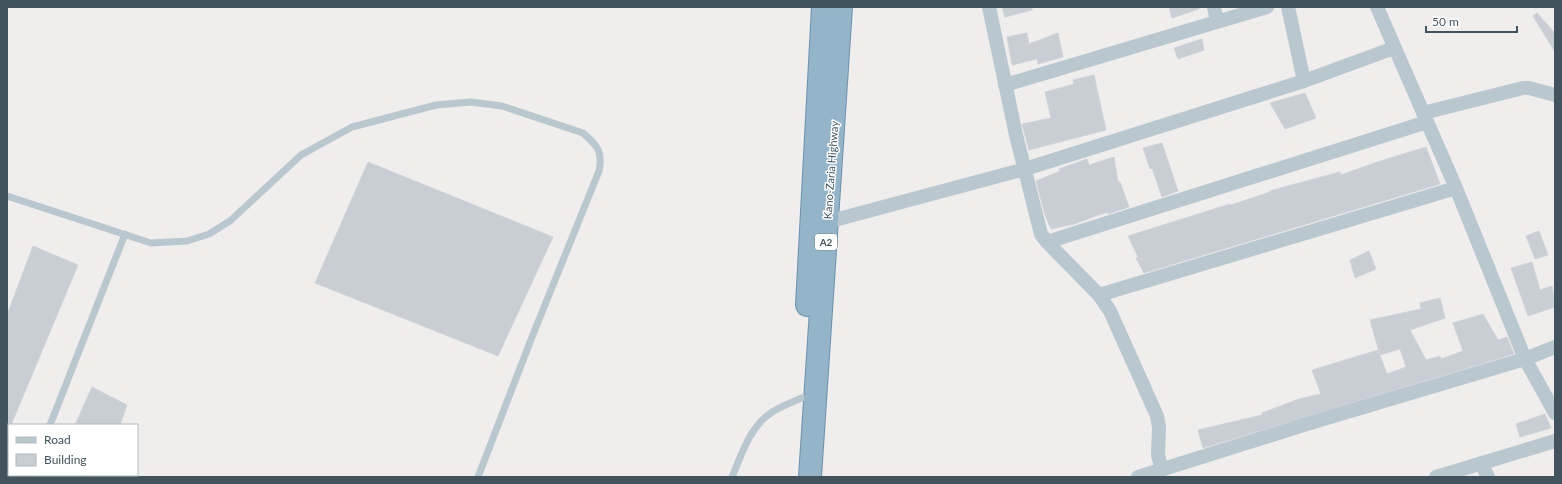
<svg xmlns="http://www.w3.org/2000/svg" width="1562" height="484" font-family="Lato,sans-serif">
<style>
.building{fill:#c8ced3;stroke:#d0d4da}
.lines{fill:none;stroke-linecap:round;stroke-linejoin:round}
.trunk-casing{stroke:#6a92ae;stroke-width:24}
.service{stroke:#b9c7ce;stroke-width:7}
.minor{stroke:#b9c7ce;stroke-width:14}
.trunk{stroke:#94b4c9;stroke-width:22}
.labels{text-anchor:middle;stroke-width:3;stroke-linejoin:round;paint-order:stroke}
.shield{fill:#fff;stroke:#7b878e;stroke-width:1}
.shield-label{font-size:10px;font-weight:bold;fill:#43535d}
.street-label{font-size:11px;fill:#43535d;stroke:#fff}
</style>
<rect width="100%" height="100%" fill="#f0eded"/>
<path class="building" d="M1002 7H1032V10L1005 17Z
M1169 7H1199V9L1172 18Z
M1537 13 1555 33V52L1533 16Z
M1027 33 1029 44 1058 33 1063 57 1038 64 1037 59 1012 65 1007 37Z
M1202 39 1204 50 1178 59 1174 48Z
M1094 75 1106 130 1029 150 1022 124 1051 118 1045 92 1074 84 1073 80Z
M1305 93 1316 118 1285 129 1270 103Z
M1162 143 1178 191 1162 197 1152 168 1150 169 1143 148Z
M1426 147 1440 184 1144 273 1136 258 1138 257 1128 236 1230 204 1231 205 1270 192 1269 191 1340 172 1341 175 1377 162Z
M1114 157 1118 182H1120L1129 207 1108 214 1107 212 1074 224 1051 229 1045 215 1036 181 1060 171 1059 169 1087 159 1089 165Z
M368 162 553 237 498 356 315 283Z
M1539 231 1548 255 1535 259 1526 236Z
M33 246 78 265 11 425H9L7 435V315Z
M1369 251 1376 269 1355 278 1350 260Z
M1532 262 1540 290 1552 286 1555 307 1528 316 1511 268Z
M1440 298 1445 318 1410 330 1426 360 1440 356 1441 359 1463 351 1453 323 1483 314 1498 340 1507 337 1514 354 1203 448 1198 430 1262 415V413L1299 399 1321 394 1312 370 1378 350 1387 374 1406 367 1400 349 1380 355 1370 320 1421 309 1420 303Z
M92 387 127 405 120 425H75Z
M1545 414 1551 428 1520 437 1516 424Z"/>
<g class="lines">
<g class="trunk-casing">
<path id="trunk" d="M807 305 823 7
M810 477 841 7"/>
</g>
<path class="service" d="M7 196 151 243 187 241 209 234 230 221 301 155 352 127 436 105 471 102 502 106 583 133C598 146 603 152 599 171L532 337 478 477
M50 425 125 234
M29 477 30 475
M732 477C741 456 749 429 768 415 778 407 790 403 802 398"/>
<path class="minor" d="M989 7 1016 135 1041 234 1047 242 1099 295 1110 311 1157 416 1159 427 1158 455 1162 470
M1214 7 1217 22
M1288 7 1304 81
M1377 7 1456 188 1525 359 1555 413
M1005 85 1267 7
M1423 113 1523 88H1529L1555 95
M827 222 1025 169 1304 81 1394 48
M1047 242 1427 122
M1099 295 1456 188
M1481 463 1488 477
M1138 477 1310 423 1525 359 1555 347
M1436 477 1555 441"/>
<use href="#trunk" class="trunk"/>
</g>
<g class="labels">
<rect class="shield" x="815" y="234" width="22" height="16" rx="3"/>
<g class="shield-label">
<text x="826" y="246">A2</text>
</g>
<g class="street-label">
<text transform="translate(831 170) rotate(-86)" y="4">Kano-Zaria Highway</text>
</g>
</g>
<rect width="1562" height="484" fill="none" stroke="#43535d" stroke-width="16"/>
<rect x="8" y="424" width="130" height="52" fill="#ffffff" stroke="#b4babe"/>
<rect x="16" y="437" width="20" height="6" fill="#b9c7ce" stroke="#b4babe"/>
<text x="44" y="444" font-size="12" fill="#43535d">Road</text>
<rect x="16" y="454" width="20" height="12" fill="#c8ced3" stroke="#b4babe"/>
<text x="44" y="464" font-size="12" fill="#43535d">Building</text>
<path d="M1426 26v6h91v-6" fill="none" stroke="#43535d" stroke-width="2"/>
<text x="1432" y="26" font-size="12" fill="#43535d" stroke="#ffffff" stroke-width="3" paint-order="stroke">50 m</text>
</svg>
